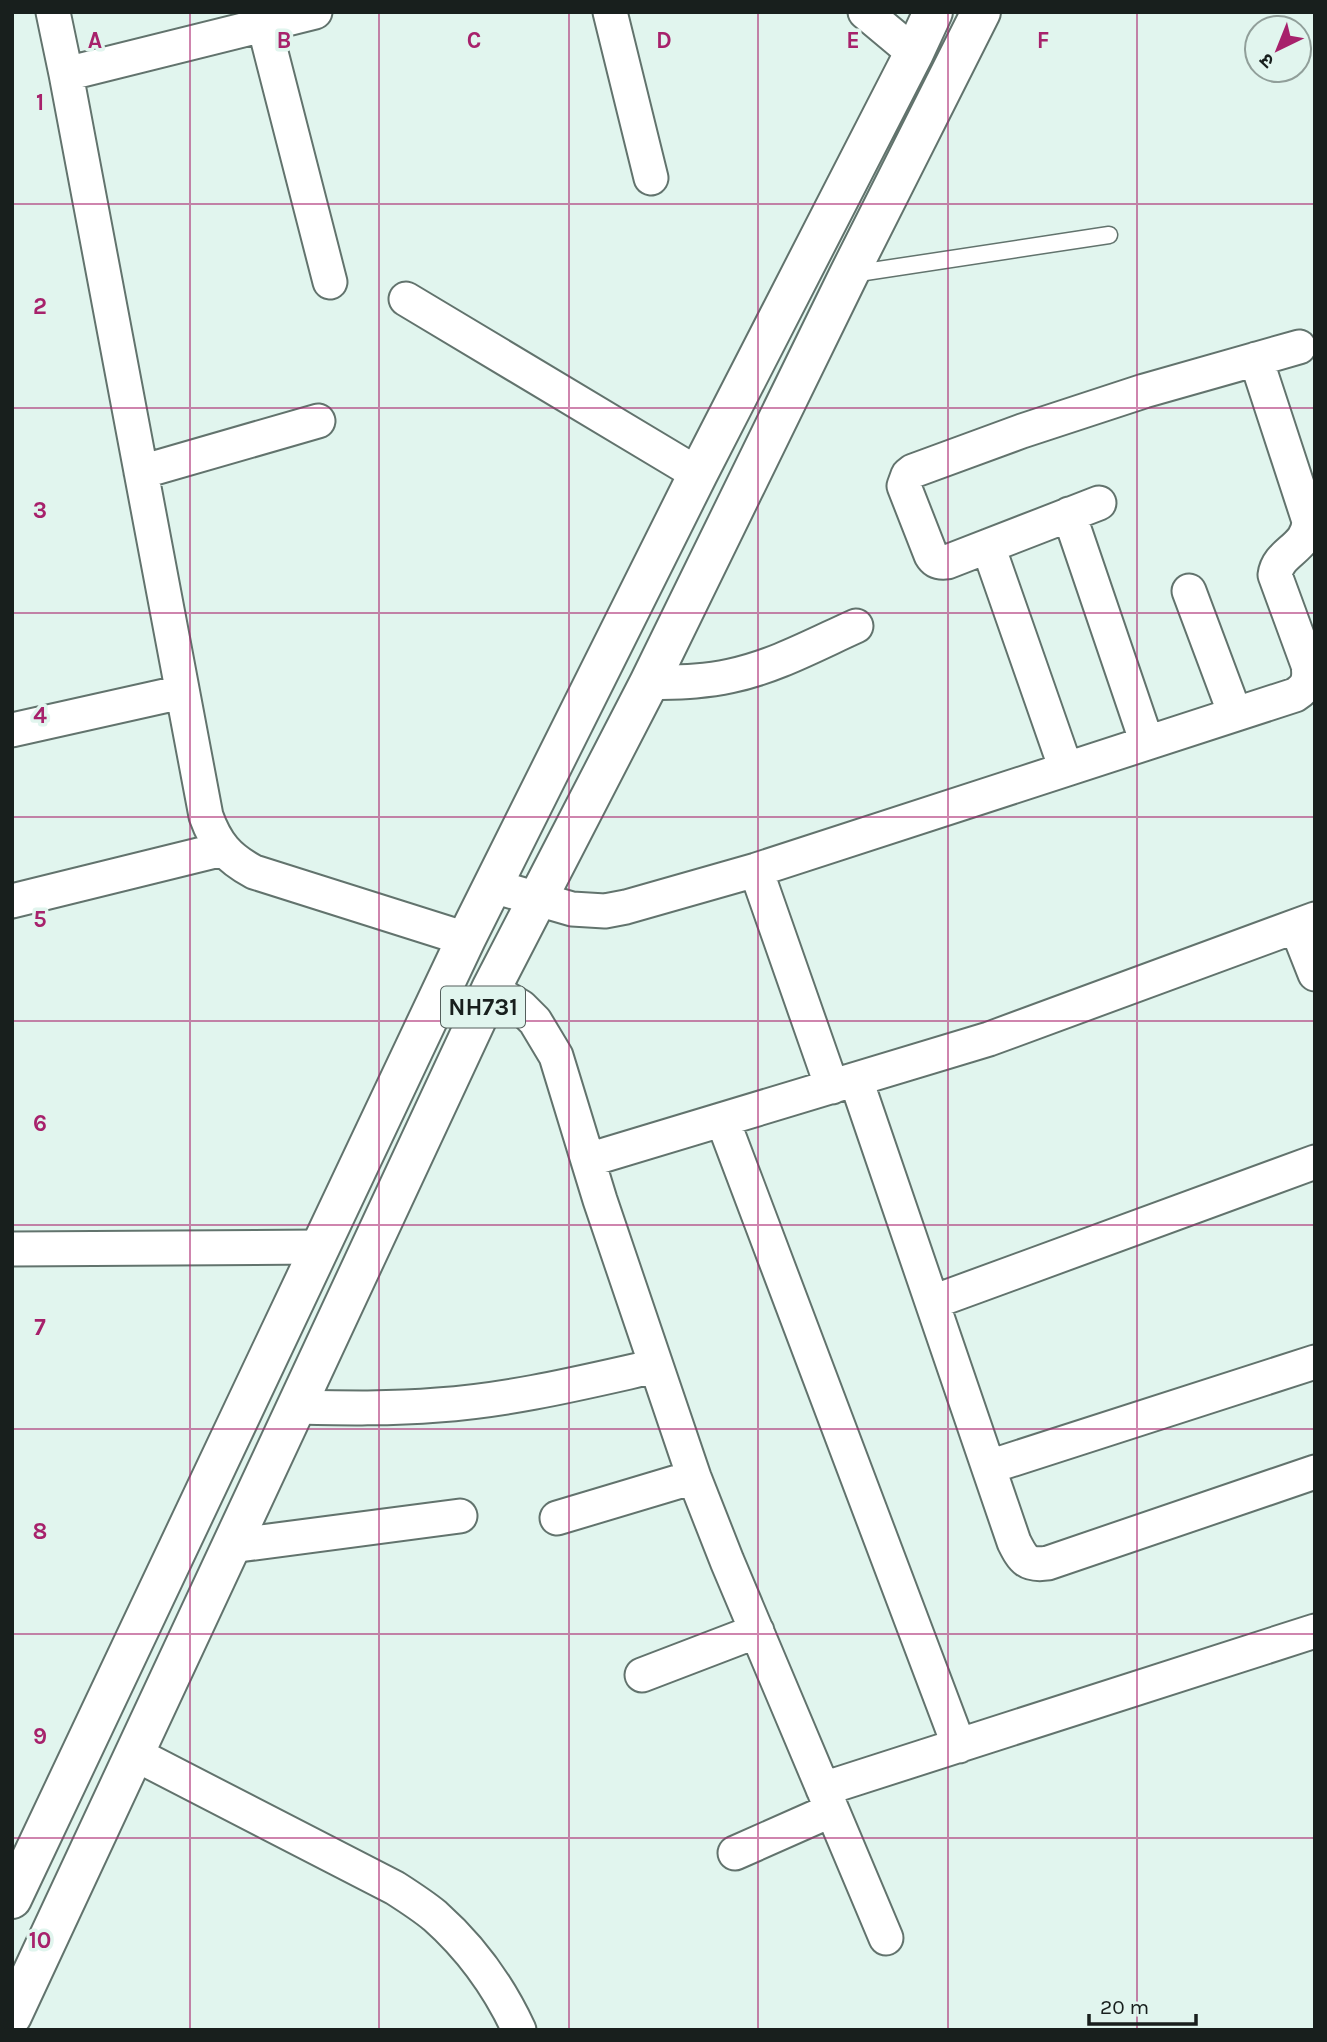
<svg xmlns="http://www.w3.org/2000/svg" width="1327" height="2042" font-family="Karla,'Noto Sans Devanagari',sans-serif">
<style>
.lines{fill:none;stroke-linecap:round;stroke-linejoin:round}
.lane-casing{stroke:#62736d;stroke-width:19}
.street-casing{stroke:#62736d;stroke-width:37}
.highway-casing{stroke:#62736d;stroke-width:42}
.lane{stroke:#fff;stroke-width:16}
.street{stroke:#fff;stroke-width:33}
.highway{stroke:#fff;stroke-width:38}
.grid{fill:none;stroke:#a7216b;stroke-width:2;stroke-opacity:0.55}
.labels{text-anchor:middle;stroke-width:7;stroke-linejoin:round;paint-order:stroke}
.shield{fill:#e1f5ee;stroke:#545f5c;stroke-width:2}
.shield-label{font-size:24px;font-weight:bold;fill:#181f1d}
.grid-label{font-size:23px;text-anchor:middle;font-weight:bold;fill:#a7216b;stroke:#e1f5ee;stroke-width:7;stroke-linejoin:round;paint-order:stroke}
</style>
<rect width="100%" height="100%" fill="#e1f5ee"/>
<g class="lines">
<g class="lane-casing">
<path id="lane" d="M852 274 1109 235"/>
</g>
<g class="street-casing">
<path id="street" d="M53 12 66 74 206 816C216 844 228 858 254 872L466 939
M610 12 651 178
M865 12 914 53
M264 25 330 282
M66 74 315 12
M406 299 698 474
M141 472 318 421
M1099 503 947 562C939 563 935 562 931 555L904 486 908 475 913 471 1022 431 1144 391 1299 347
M1069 514 1147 743
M988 546 1066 769
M1189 591 1235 714
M649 683C676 682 703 682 730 676 774 667 816 644 856 626
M12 730 182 692
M756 870 832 1087
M493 886 572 909 605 911 626 907 756 870 1295 695C1308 687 1310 679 1308 665L1275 575C1278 551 1308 549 1309 521L1256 359
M12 901 223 849
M1296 926 1315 974
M491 989 521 1007 535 1021 556 1056 600 1200 694 1477 727 1561 886 1938
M856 1080 1014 1542C1023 1560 1027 1566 1048 1563L1315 1472
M723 1121 959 1746
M588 1160 989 1039 1315 919
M12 1249 320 1247
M933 1302 1315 1162
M298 1407C344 1408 391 1409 438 1405 512 1400 584 1382 656 1366
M989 1467 1315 1362
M557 1518 694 1477
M231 1546 460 1516
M642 1675 757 1631
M135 1754 395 1888C409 1897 423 1906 435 1916 471 1948 499 1987 519 2030
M823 1789 1315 1631
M735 1853 832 1810"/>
</g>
<g class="highway-casing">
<path id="highway" d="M12 1899 466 939 698 474 914 53 933 12
M12 2016 491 989 649 683 849 274 981 12"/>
</g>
<use href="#lane" class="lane"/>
<use href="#street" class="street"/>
<use href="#highway" class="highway"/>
</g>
<path class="grid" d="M190 12V2030M379 12V2030M569 12V2030M758 12V2030M948 12V2030M1137 12V2030M12 204H1315M12 408H1315M12 613H1315M12 817H1315M12 1021H1315M12 1225H1315M12 1429H1315M12 1634H1315M12 1838H1315"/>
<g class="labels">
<rect class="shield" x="441" y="986.5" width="84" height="41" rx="5"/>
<g class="shield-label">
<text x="483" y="1015">NH731</text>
</g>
</g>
<g class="grid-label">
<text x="95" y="48">A</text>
<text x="284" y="48">B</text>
<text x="474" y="48">C</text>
<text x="664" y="48">D</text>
<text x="853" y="48">E</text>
<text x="1043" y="48">F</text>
<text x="40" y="110">1</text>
<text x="40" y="314">2</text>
<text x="40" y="518">3</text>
<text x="40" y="723">4</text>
<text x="40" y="927">5</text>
<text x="40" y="1131">6</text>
<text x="40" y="1335">7</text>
<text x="40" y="1539">8</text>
<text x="40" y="1744">9</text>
<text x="40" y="1948">10</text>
</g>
<rect width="1327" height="2042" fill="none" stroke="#181f1d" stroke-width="28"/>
<g transform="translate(1278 49) rotate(223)"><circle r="33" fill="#e1f5ee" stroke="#919f9a" stroke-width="2"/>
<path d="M0-5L12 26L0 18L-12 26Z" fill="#a7216b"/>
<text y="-10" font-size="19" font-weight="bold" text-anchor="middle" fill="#181f1d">उ</text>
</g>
<path d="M1089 2014v10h107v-10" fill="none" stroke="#181f1d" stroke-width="3.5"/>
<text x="1100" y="2014" font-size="21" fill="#181f1d" stroke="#e1f5ee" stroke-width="5" paint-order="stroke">20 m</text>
</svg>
